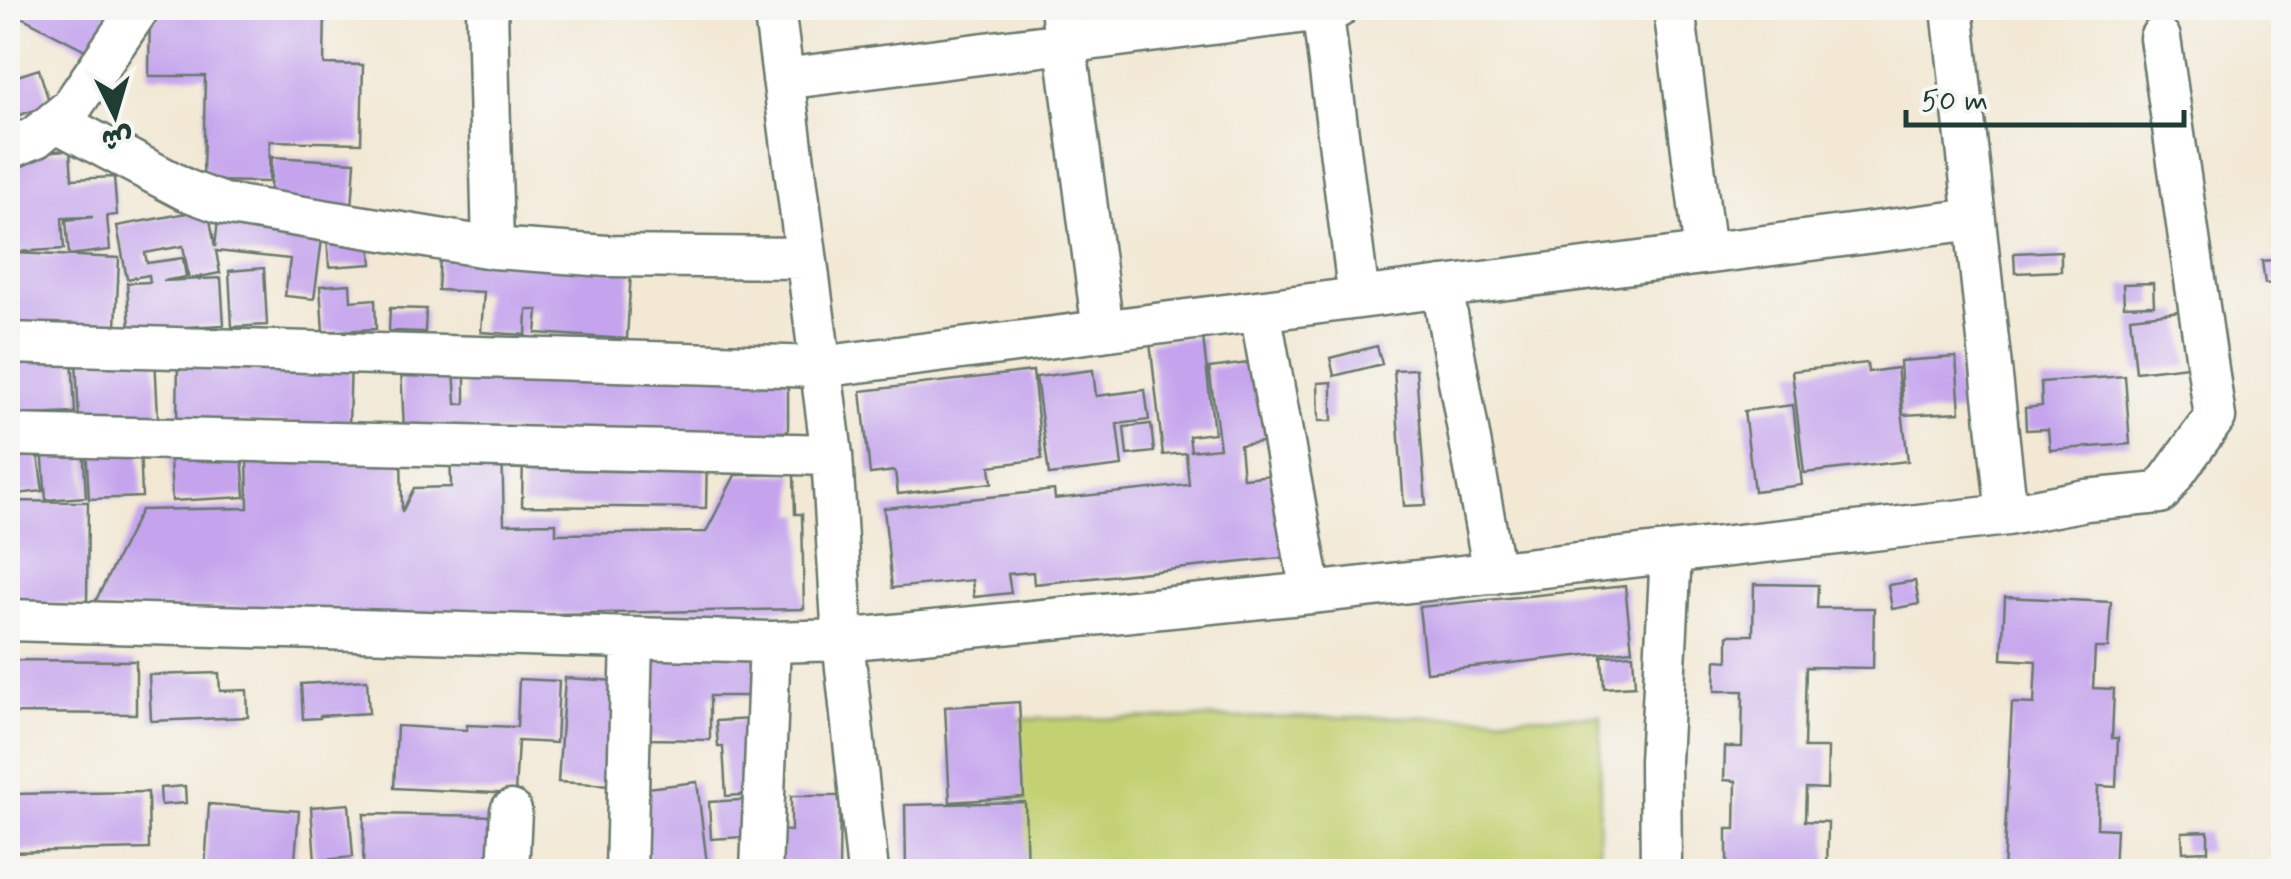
<svg xmlns="http://www.w3.org/2000/svg" width="2291" height="879" font-family="Mynerve,'Playpen Sans Arabic',sans-serif">
<style>
.green{fill:#c3d173;stroke:#718754;stroke-width:2.5}
.building{fill:#c5a4ed}
.lines{fill:none;stroke-linecap:round;stroke-linejoin:round}
.minor-casing{stroke:#69796c;stroke-width:45}
.minor{stroke:#fff;stroke-width:40}
</style>
<rect width="100%" height="100%" fill="#f6f6f2"/>
<filter id="ink" filterUnits="userSpaceOnUse"><feTurbulence type="fractalNoise" baseFrequency=".01" numOctaves="2"/><feDisplacementMap in="SourceGraphic" scale="20" xChannelSelector="R" yChannelSelector="G"/><feConvolveMatrix kernelMatrix="1 2 1 2 8 2 1 2 1" color-interpolation-filters="sRGB"/></filter>
<filter id="wash" filterUnits="userSpaceOnUse"><feTurbulence type="fractalNoise" baseFrequency=".0048" numOctaves="4" result="noise"/><feDisplacementMap in="SourceGraphic" scale="40" xChannelSelector="R" yChannelSelector="G"/><feGaussianBlur stdDeviation="2.25" result="paint"/><feColorMatrix in="noise" values="0 0 0 0 0 0 0 0 0 0 0 0 0 0 0 0 0 1.4 0 .05"/><feComposite in="paint" operator="in"/></filter>
<g filter="url(#wash)">
<rect width="100%" height="100%" fill="#f2e8d4"/>
<path class="green" d="M1601 716 1599 871H1015L1014 719Z"/>
<g id="blocks">
<path class="building" d="M8 8H120L95 55 8 10Z
M150 8H325L324 64 363 65 361 143 270 141 269 182 203 181 205 76H149Z
M39 69 50 105 8 119V79Z
M70 150 72 179 114 177 117 215 107 216 110 250 69 255 66 220 93 217 62 218 64 249 16 252 10 154Z
M272 157 355 162 352 210 269 204Z
M208 209 215 247 218 219 323 232 314 299 285 296 290 259 216 251 220 273 189 279 183 246 145 253 147 263 183 258 186 277 163 281 221 278 224 325 130 330 127 283 150 282 149 275 127 279 117 226Z
M369 230 372 264 329 267 327 233Z
M2061 251V271L2015 273 2014 253Z
M15 253 119 258 116 327 12 323Z
M440 258 631 271 627 339 536 333 538 310H527L526 335 481 332 484 292 438 290Z
M2284 259V282L2265 284 2262 261Z
M264 268 267 325 232 327 229 271Z
M2153 283 2154 305 2124 306 2123 284Z
M350 284 351 301 375 299 376 329 323 332 320 286Z
M390 308 426 309 425 332 389 331Z
M2181 311 2188 366 2136 372 2130 317Z
M1203 337 1214 433 1189 436 1191 451 1220 448 1209 368 1257 362 1268 441 1240 445 1243 478 1281 474 1290 557 1034 584 1033 572 1008 574 1011 593 974 597 972 580 892 588 884 508 1054 490 1055 499 1189 485 1186 453 1163 455 1150 342Z
M1377 346 1382 364 1334 376 1330 358Z
M72 355 75 413 8 416V358Z
M155 356 158 417 79 421 76 360Z
M1956 357 1960 412 1903 415 1900 361Z
M351 359 349 425 177 421 178 360Z
M465 361H788V432L457 433 404 429 401 369 454 366 456 404H465Z
M1867 363 1868 372 1897 368 1908 461 1804 473 1792 371Z
M1416 369 1426 505 1404 506 1394 370Z
M1093 370 1096 396 1145 390 1149 420 1117 424 1122 466 1049 475 1036 377Z
M1033 371 1042 459 990 466 992 483 898 494 895 471 870 474 861 391Z
M2125 376 2130 444 2050 450 2048 429 2026 430 2025 408 2042 406 2041 382Z
M1332 382V421H1319L1318 383Z
M1793 405 1802 485 1754 491 1744 411Z
M1151 424 1154 452 1127 455 1124 427Z
M36 441 43 491 8 495V445Z
M140 444 142 497 89 499 86 446Z
M83 445 86 497 46 500 42 447Z
M401 446 402 512 414 488 451 487 450 447 502 446 504 524 556 523V534L706 532 735 475 794 474 795 514H802L804 609 303 619 302 607 91 610 141 510 248 508 247 449Z
M242 453 245 497 172 501 170 457Z
M523 454H707L706 508 522 506Z
M8 501 88 502 87 604H8Z
M1915 581 1919 604 1892 609 1888 585Z
M1754 584 1818 585 1817 608H1874L1873 668 1806 667 1804 748H1828L1827 789 1806 788 1805 821 1828 822 1827 872H1727V829H1735L1736 781 1724 780 1725 747H1742L1743 691H1715L1716 660 1728 661V635H1753Z
M1625 586 1632 650 1426 672 1419 607Z
M2005 597 2111 602 2108 648H2095L2093 688 2114 689 2112 738H2118L2116 787 2098 786 2097 828 2116 829 2114 872H2003L2012 703 2034 704 2036 661 2002 659Z
M646 641H763V696H710V740L645 739Z
M1633 654 1635 686 1604 688 1602 656Z
M8 660 136 661V714L8 713Z
M219 673 220 691 247 690 248 717 151 721 149 675Z
M565 678 617 681 611 785 558 782Z
M519 679 559 681 556 743 518 741 515 794 394 788 397 726 467 730V725L517 727Z
M367 680 369 713 320 716V718L303 719 301 684Z
M1019 702 1024 797 950 802 945 707Z
M752 719 756 794 726 796 723 747H718L716 721Z
M697 782 708 872H649L639 789Z
M185 786 186 803 161 805 160 788Z
M148 792 149 849 8 852V794Z
M791 796H840L839 872H773V830L791 831Z
M755 799 758 836 711 839 709 802Z
M1025 802 1027 872H906L905 805Z
M209 804 299 811 294 872 205 869Z
M349 804 353 857 315 861 311 807Z
M364 814 504 816V872H363Z
M2208 831V851L2183 852 2182 832Z"/>
</g>
</g>
<g filter="url(#ink)">
<use href="#blocks" fill-opacity="0" stroke="#69796c" stroke-width="2.5"/>
<g class="lines">
<g class="minor-casing">
<path id="minor" d="M487 8 493 248
M774 8 832 455 843 640 868 872
M1061 8 1103 331
M1322 8 1359 298
M1674 8 1705 253
M783 79 1337 8
M55 121 186 190 224 204 493 248 607 256 806 258
M8 149 36 137 71 108 139 8
M1442 287 1494 573
M1260 311 1311 593
M8 343 820 367 1975 219
M8 435 832 455
M2007 515 2086 500 2160 493 2215 417 2160 38
M8 620 770 642 843 640 1311 593 2007 515 1952 8
M508 872 511 811
M626 872 632 638
M761 872 770 642
M1661 872 1660 761 1671 553"/>
</g>
<use href="#minor" class="minor"/>
</g>
</g>
<rect width="2291" height="879" fill="none" stroke="#f6f6f2" stroke-width="40"/>
<g transform="translate(115 115) rotate(175)" stroke="#f6f6f2" stroke-width="8" paint-order="stroke">
<path d="M0-8L18 38L0 25L-18 38Z" fill="#1f3d34"/>
<text y="-15" font-size="28" font-weight="bold" text-anchor="middle" fill="#1f3d34">ش</text>
</g>
<path d="M1906 110v15h278v-15" fill="none" stroke="#1f3d34" stroke-width="5"/>
<text x="1921" y="110" font-size="30" fill="#1f3d34" stroke="#f6f6f2" stroke-width="8" paint-order="stroke">50 m</text>
</svg>
